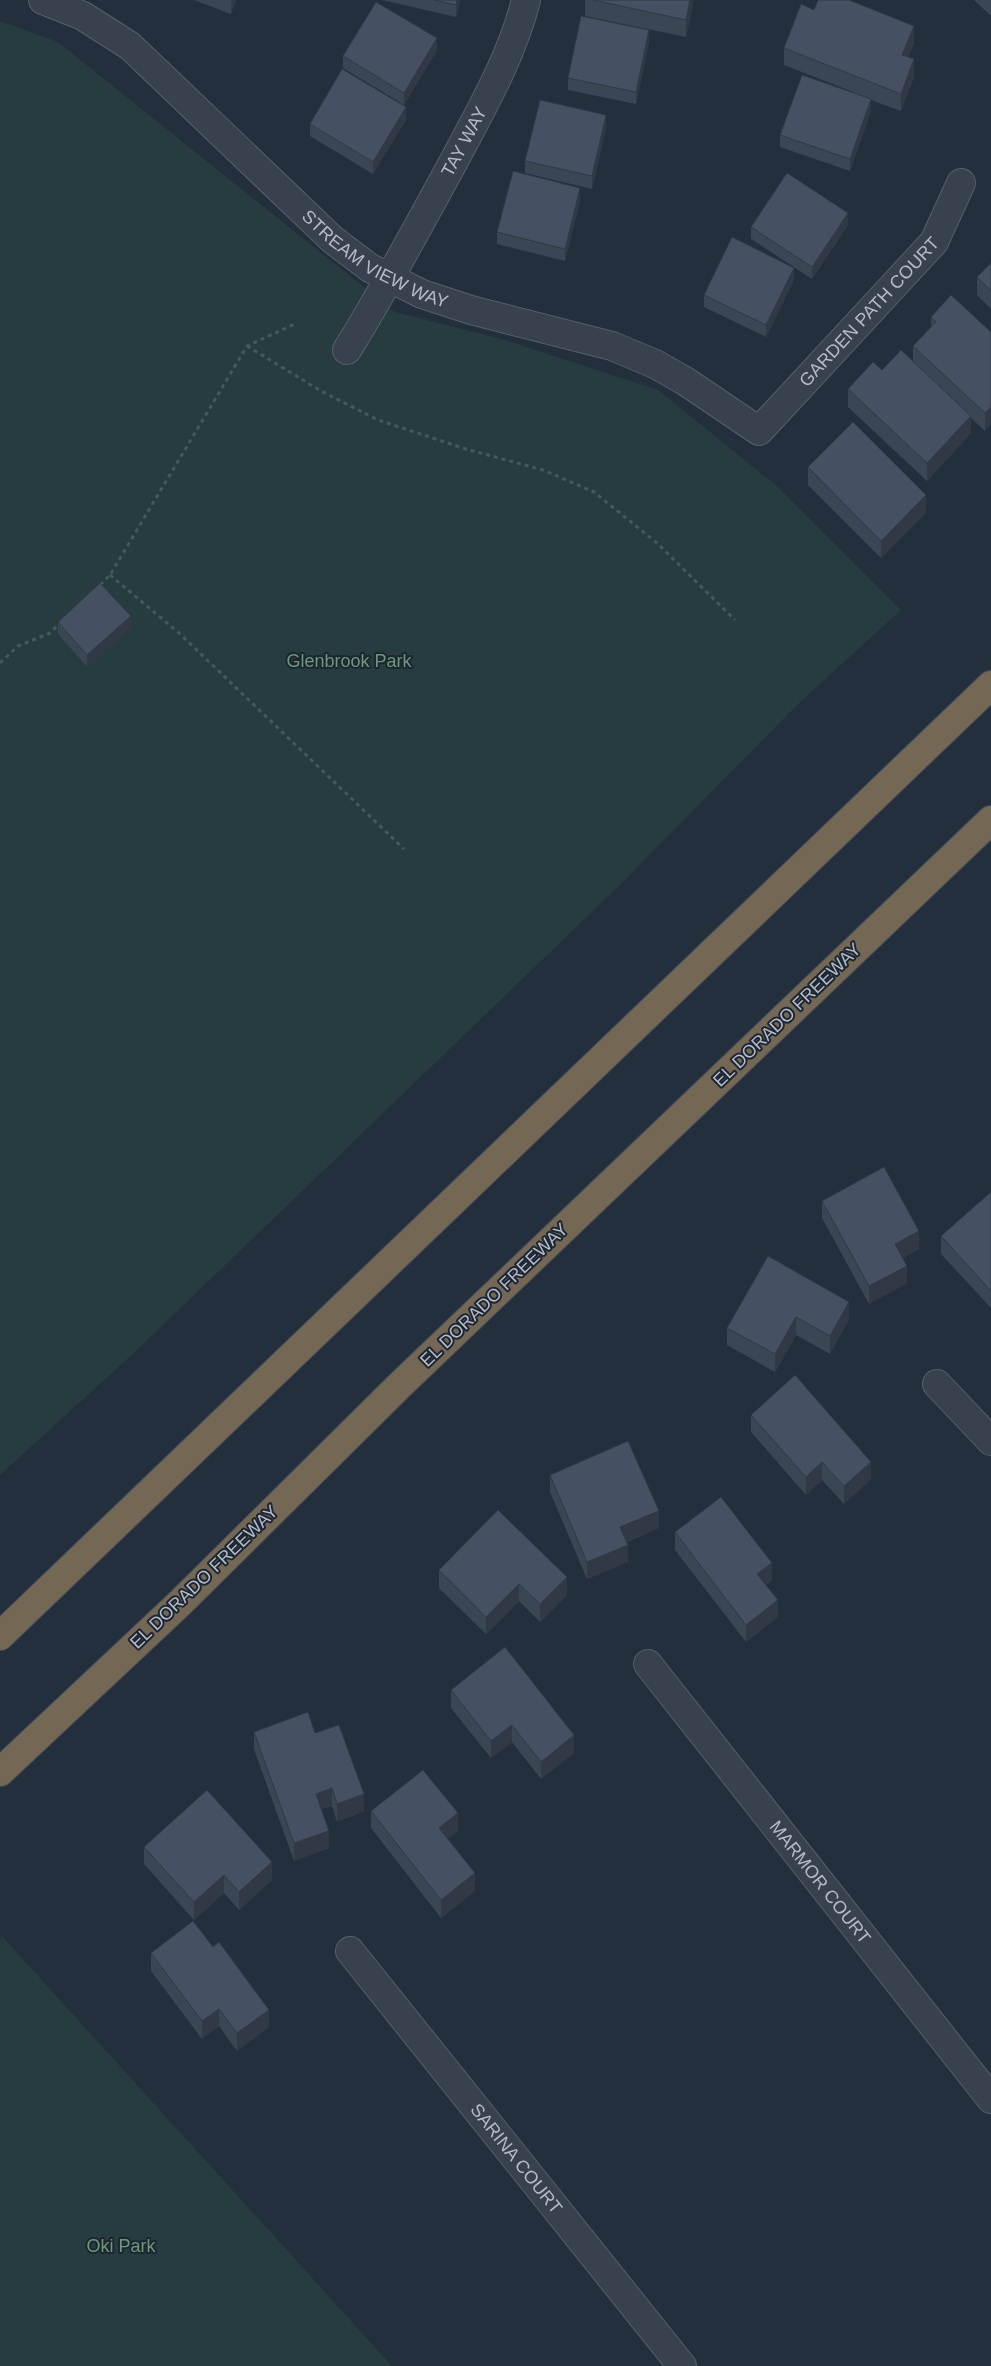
<svg xmlns="http://www.w3.org/2000/svg" width="991" height="2366" font-family="Helvetica,sans-serif">
<style>
.green{fill:#263c3f}
.lines{fill:none;stroke-linecap:round;stroke-linejoin:round}
.minor-casing{stroke:#565f6c;stroke-width:30}
.highway-casing{stroke:#434c59;stroke-width:30}
.path{stroke:#44595c;stroke-width:3;stroke-dasharray:4 4;stroke-linecap:butt}
.minor{stroke:#38414e;stroke-width:28}
.highway{stroke:#746855;stroke-width:28}
.wall{fill:#3b4654}
.shaded-wall{fill:#303945}
.building{fill:#455162;stroke:#303945}
.labels{text-anchor:middle;stroke-width:4;stroke-linejoin:round;paint-order:stroke}
.street-label{font-size:18px;fill:#b4bcc9;stroke:#1d2633}
.park-label{font-size:18px;fill:#6b9a76;stroke:#1d2633}
</style>
<rect width="100%" height="100%" fill="#242f3e"/>
<path class="green" d="M0 21 58 42 395 312 502 339 658 390 778 487 901 610 798 704 620 885 136 1351 0 1475Z
M2 1936 392 2366H0V1938Z"/>
<g class="lines">
<g class="minor-casing">
<g id="minor">
<path id="s1" d="M43 0 83 16 130 46 333 240 370 268 422 294 471 310 612 346 655 364 685 381 759 431 934 242 961 183"/>
<path id="s2" d="M347 350C386 287 420 223 455 159 482 108 512 56 526 0"/>
<path d="M937 1384 991 1441"/>
<path id="s3" d="M648 1664 991 2099"/>
<path id="s4" d="M350 1951 682 2366"/>
</g>
</g>
<g class="highway-casing">
<path id="highway" d="M0 1636 991 685
M0 1772 180 1603 399 1386 991 820"/>
</g>
<path class="path" d="M247 346 321 391 378 420 466 449 543 470 594 492 657 543 735 620
M110 575 179 633 404 849
M100 585 110 575 247 346 297 323
M0 663 18 646 50 633 59 624"/>
<use href="#minor" class="minor"/>
<use href="#highway" class="highway"/>
</g>
<path class="wall" d="M194 0H236L231 14Z
M382 0H460L456 17Z
M585 0H693V4L686 37 585 16Z
M974 0H991V16Z
M814 10 914 43 908 57 914 77 901 111 871 100V111L850 171 780 147V135L853 92 784 65V48Z
M649 42 636 104 568 90V78Z
M437 50 404 105 343 68V56Z
M406 120 373 174 310 136V124Z
M606 127 592 189 525 173V161Z
M580 200 565 261 497 244V232Z
M848 225 812 279 751 239V227Z
M991 263V309L977 295V277Z
M794 280 766 337 704 307V295Z
M931 317 991 332V424L985 431 971 418V433L927 481 848 407V389L882 370 913 361V346L931 327Z
M808 467 926 513 881 558 808 485Z
M58 622 131 628 87 667 58 634Z
M991 1192V1308L941 1254V1236Z
M822 1201 919 1249 903 1258 907 1283 869 1304 822 1218Z
M768 1256 849 1319 830 1354 796 1335 775 1372 727 1345V1328Z
M751 1415 871 1479 844 1504 822 1480 806 1495 751 1432Z
M550 1475 659 1528 627 1542 628 1562 587 1579 550 1492Z
M498 1510 567 1595 540 1622 519 1601 486 1634 439 1588V1570Z
M675 1532 772 1580 766 1585 778 1617 746 1642 675 1550Z
M451 1690 574 1753 541 1779 512 1742 491 1758 451 1708Z
M254 1732 315 1733 364 1811 337 1822 332 1806 322 1809 329 1848 294 1861 254 1749Z
M371 1811 458 1831 447 1839 475 1891 441 1918 371 1828Z
M144 1847 272 1880 239 1910 224 1893 194 1920 144 1864Z
M151 1953 269 2027 237 2051 219 2026 202 2039 151 1971Z"/>
<path class="shaded-wall" d="M232 0H236L231 14V2Z
M457 0H460L456 17V5Z
M690 0H693V4L686 37V20Z
M914 26V43L902 72V55Z
M649 30V42L636 104V92Z
M437 38V50L404 105V93Z
M914 59V77L901 111V94Z
M871 99V111L850 171V159Z
M406 107V120L373 174V162Z
M606 115V127L592 189V176Z
M580 188V200L565 261V249Z
M848 213V225L812 279V267Z
M794 268V280L766 337V325Z
M991 407V424L985 431V413Z
M971 416V433L927 481V463Z
M926 495V513L881 558V541Z
M131 616V628L87 667V655Z
M919 1231V1249L895 1262V1244Z
M907 1266V1283L869 1304V1286Z
M849 1302V1319L830 1354V1336Z
M796 1317V1335L775 1372V1354Z
M822 1462V1480L806 1495V1477Z
M871 1462V1479L844 1504V1486Z
M659 1511V1528L620 1544V1527Z
M628 1545V1562L587 1579V1562Z
M772 1563V1580L757 1592V1574Z
M567 1577V1595L540 1622V1604Z
M519 1584V1601L486 1634V1617Z
M778 1600V1617L746 1642V1625Z
M512 1725V1742L491 1758V1741Z
M574 1735V1753L541 1779V1762Z
M332 1788V1806L316 1811V1794Z
M364 1794V1811L337 1822V1804Z
M458 1813V1831L439 1845V1828Z
M329 1831V1848L294 1861V1843Z
M272 1862V1880L239 1910V1892Z
M475 1873V1891L441 1918V1900Z
M224 1875V1893L194 1920V1902Z
M219 2009V2026L202 2039V2021Z
M269 2010V2027L237 2051V2033Z"/>
<path class="building" d="M434 0H457L456 5Z
M593 0H690L686 20Z
M818 0H849L914 26 902 55 914 59 901 94 784 48 801 4 814 10Z
M376 2 437 38 404 93 343 56Z
M581 16 649 30 636 92 568 78Z
M342 69 406 107 373 162 310 124Z
M802 75 871 99 850 159 780 135Z
M540 100 606 115 592 176 525 161Z
M513 171 580 188 565 249 497 232Z
M787 173 848 213 812 267 751 227Z
M732 237 794 268 766 325 704 295Z
M991 263V291L977 277Z
M951 295 991 332V407L985 413 913 346 936 322 931 317Z
M901 350 971 416 927 463 848 389 873 362 882 370Z
M853 422 926 495 881 541 808 467Z
M100 583 131 616 87 655 58 622Z
M884 1167 919 1231 895 1244 907 1266 869 1286 822 1201Z
M991 1192V1291L941 1236Z
M768 1256 849 1302 830 1336 796 1317 775 1354 727 1328Z
M795 1375 871 1462 844 1486 822 1462 806 1477 751 1415Z
M628 1441 659 1511 620 1527 628 1545 587 1562 550 1475Z
M721 1497 772 1563 757 1574 778 1600 746 1625 675 1532Z
M498 1510 567 1577 540 1604 519 1584 486 1617 439 1570Z
M505 1647 574 1735 541 1762 512 1725 491 1741 451 1690Z
M308 1712 315 1733 339 1725 364 1794 337 1804 332 1788 316 1794 329 1831 294 1843 254 1732Z
M423 1770 458 1813 439 1828 475 1873 441 1900 371 1811Z
M207 1790 272 1862 239 1892 224 1875 194 1902 144 1847Z
M193 1921 213 1947 219 1942 269 2010 237 2033 219 2009 202 2021 151 1953Z"/>
<g class="labels">
<g class="street-label">
<text dy="6" stroke="none"><textPath href="#s2" startOffset="239">TAY WAY</textPath></text>
<text dy="6" stroke="none"><textPath href="#s1" startOffset="426">STREAM VIEW WAY</textPath></text>
<text dy="6" stroke="none"><textPath href="#s1" startOffset="1014">GARDEN PATH COURT</textPath></text>
<text transform="translate(787 1015) rotate(-44)" y="6">EL DORADO FREEWAY</text>
<text transform="translate(494 1295) rotate(-44)" y="6">EL DORADO FREEWAY</text>
<text transform="translate(204 1577) rotate(-44)" y="6">EL DORADO FREEWAY</text>
<text dy="6" stroke="none"><textPath href="#s3" startOffset="278">MARMOR COURT</textPath></text>
<text dy="6" stroke="none"><textPath href="#s4" startOffset="266">SARINA COURT</textPath></text>
</g>
<g class="park-label">
<text x="349" y="667">Glenbrook Park</text>
<text x="121" y="2252">Oki Park</text>
</g>
</g>
</svg>
